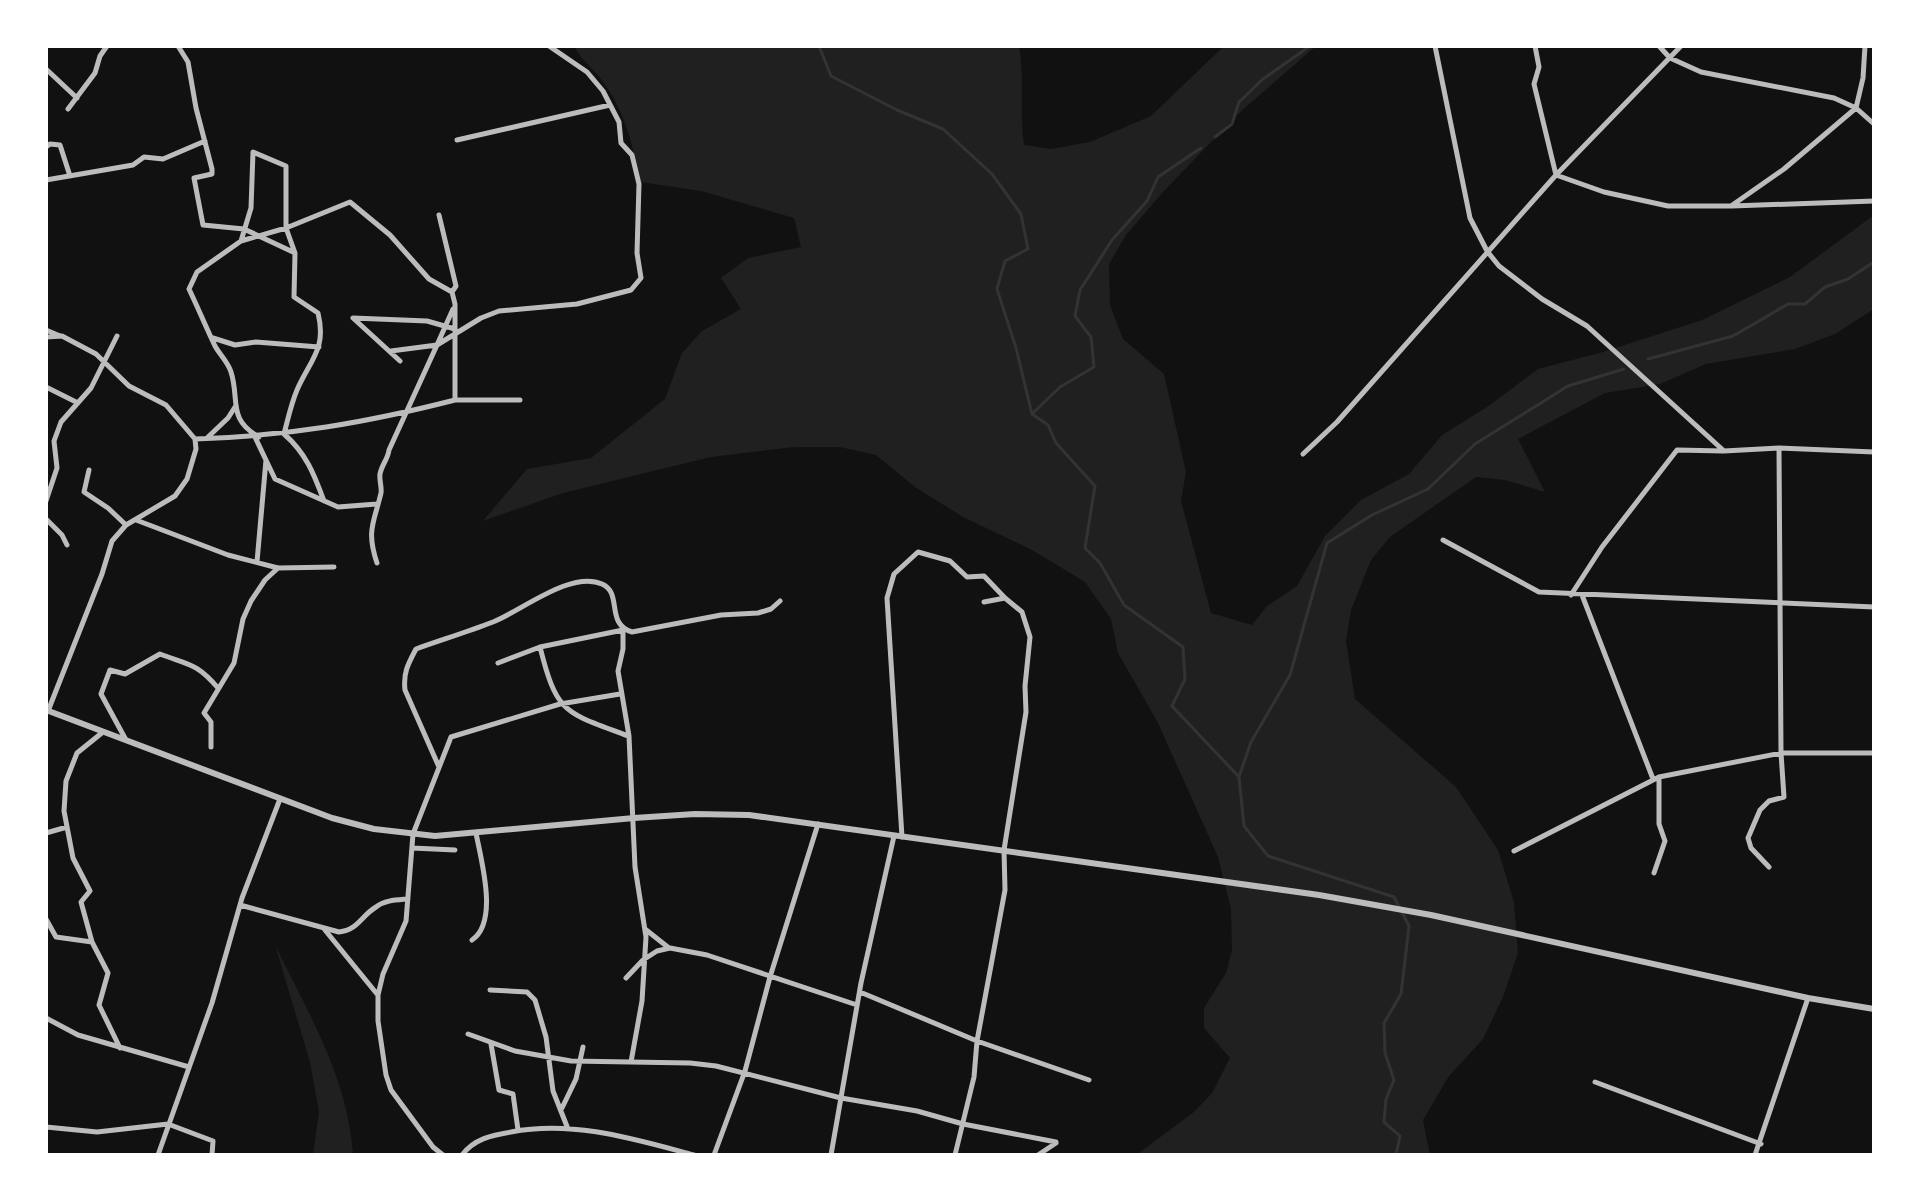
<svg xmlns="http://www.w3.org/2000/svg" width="1920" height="1201" font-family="Montserrat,sans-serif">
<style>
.green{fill:#202020}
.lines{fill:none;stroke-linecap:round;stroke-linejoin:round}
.stream{stroke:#333;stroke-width:3}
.minor{stroke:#bcbcbc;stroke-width:5}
.tertiary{stroke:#bcbcbc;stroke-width:6}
</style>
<rect width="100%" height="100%" fill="#111"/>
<path class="green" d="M574 46H1019C1025 79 1019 112 1024 145L1051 149 1090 142 1151 116 1224 46H1316L1239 113 1163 192 1126 235 1109 264 1110 305 1123 339 1164 374 1186 472 1181 501 1211 613 1252 625 1267 606 1297 586 1325 536 1361 500 1409 474 1442 435 1487 407 1538 369 1603 352 1702 320 1790 277 1874 215V309L1835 334 1795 349 1706 364 1660 384 1605 393 1518 439 1545 492 1505 480 1476 477 1390 537 1371 560 1351 610 1346 641 1355 699 1456 787 1498 850 1514 902 1518 953 1503 997 1483 1039 1449 1076 1423 1120 1430 1155H1136L1194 1112 1212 1093 1230 1058 1204 1028V1008L1226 973 1232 950 1231 909 1218 857 1158 723 1118 653 1111 619 1085 582 1032 550 963 517 915 487 876 455 840 447H794L711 457 563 493 483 521 527 469 591 458 665 399 682 353 702 331 741 309 721 278 748 258 801 247 794 218 701 191 641 182C634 150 625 113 606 86 597 71 582 62 574 46Z
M275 945C308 1012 348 1078 353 1155H313L319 1112 310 1062Z"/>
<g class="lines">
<path class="stream" d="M819 46 831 76 897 110 943 129 992 174 1021 214 1028 249 1005 261 997 289 1016 348 1032 414 1048 425 1056 443 1095 486 1085 548 1100 563 1124 605 1183 647 1185 679 1172 706 1239 777 1244 826 1268 856 1394 897 1409 926 1401 994 1384 1023 1385 1053 1394 1080 1386 1099 1384 1122 1400 1136 1396 1155
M1215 137 1232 124 1239 102 1263 79 1310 46
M1648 359 1733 336 1788 304H1805L1825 287 1848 279 1874 262
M1032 414 1060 387 1094 367 1091 337 1075 316 1080 290 1112 240 1147 201 1158 177 1201 148
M1239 777 1251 742 1290 675 1327 543 1372 515 1428 489 1475 444 1568 386 1624 369"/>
<path class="minor" d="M178 46 188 62 196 108 212 169V174L194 178 203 225 244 229 293 252
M1435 46 1470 218 1487 251 1499 266 1542 299 1587 326 1724 451 1779 448 1874 452
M1535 46 1539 67 1534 84 1556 175 1604 192 1668 206H1731L1784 169 1856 108 1863 78 1865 46
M1659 46 1670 58 1701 72 1834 98 1856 108 1874 124
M46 69 77 98
M68 109 95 73 100 56 107 46
M457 140 610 105
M46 147 50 144 60 145 70 176
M46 180 133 165 144 157 163 159 205 141
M1732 206 1874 201
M439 215 456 286 452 292
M241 241 197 272 189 289C198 308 206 327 215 346 220 355 228 362 231 372 240 400 227 419 259 437
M46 330 60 336
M46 337 62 336 96 354 129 386 166 405 195 439 196 449 187 479 175 496 126 525 112 541 102 574 48 711
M213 338 235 345 256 342 319 347
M391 351 437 345 453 309
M400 361 353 318 427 321 455 329
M46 387 78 403
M455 400H520
M255 437 275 479 338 507 377 504
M207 438 228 418 235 407
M195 439C288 436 365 423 455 400V304L452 292 429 279 390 235 350 202 286 228V166L253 152 251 208 241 241 286 228 295 253 294 297 318 313C327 349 310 360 297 390 291 404 288 419 284 434 306 453 314 474 324 501
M1303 454 1337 422 1556 175 1681 46
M89 470 84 492 108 508 126 525
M46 501 57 468 54 441 61 422 91 388 117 336
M46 519 62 535 67 545
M136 520 228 555 278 568 334 567
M1443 540 1539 592 1874 607
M257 562 266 460
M377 563C366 530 374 523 381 493 382 487 379 480 380 474 382 464 388 459 389 450L437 345 481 318 499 311 577 304 631 290 641 278 637 253 639 184 632 155 621 143 619 122 603 91 587 72 549 46
M1571 595 1602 547 1677 450 1723 451
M1582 595 1653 779
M540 647C557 715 565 712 628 736
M498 663 540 647 623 630V649L618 671 629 736 635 867 646 937 642 1001 631 1062
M103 732 77 753 66 781 64 811 73 858 90 891 81 902 92 942 108 973 99 1005 120 1048
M126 740 101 694 110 670 125 674 160 654C189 665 197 663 218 688
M211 747V722L204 713 234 663 243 619 251 601 265 580 278 568
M439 767 405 690C403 673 408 664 416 649 441 640 467 632 493 622 521 611 571 570 602 584 623 593 605 624 632 632L721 615 758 613 771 609 780 601
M46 833 67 827
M902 837 887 598 894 574 918 552 950 561 967 577 984 576 1005 598
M412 848 455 850
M1514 851 1659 777 1781 753H1874
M1769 867 1751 848 1748 838 1760 810 1769 801 1784 797 1781 753 1779 448
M1654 873 1665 841 1659 824V777
M240 905 339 932C358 930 361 916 376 907 385 900 397 900 408 899
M46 919 56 937 92 942
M645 929 669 948
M325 930 377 994
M472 940C499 922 481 860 476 833
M626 978 643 960 657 951 670 948 707 955 857 1005
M490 990 527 992 535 1000 546 1037 553 1091 568 1129
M860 992 977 1041 1089 1080
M46 1018 78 1035 189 1067
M468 1034 515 1051 571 1061 690 1063 716 1066 841 1098 917 1111 963 1124 1056 1142
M491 1044 499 1090 513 1094 518 1130
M1595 1082 1761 1144
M562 1108 576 1079 583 1047
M46 1127 97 1132 168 1124 213 1141 212 1155
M158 1155 212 1003 242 898 280 799
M443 1155 433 1147 391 1090 386 1075 378 1021V995L383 974 406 921 413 834 451 737 560 704 620 694
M462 1155C474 1139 492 1135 511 1132 573 1120 634 1139 694 1155
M714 1155 745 1071 770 977 818 824
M831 1155 861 983 894 836
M955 1155 974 1077 977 1041 1005 890 1004 850 1026 712 1025 686 1030 637 1022 612 1005 598 984 602
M1038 1155 1056 1143
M1755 1155 1808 998"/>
<path class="tertiary" d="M46 710 332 818 374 829 435 836 634 818 695 814 749 815 1319 895 1431 915 1808 998 1874 1009"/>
</g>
<rect width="1920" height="1201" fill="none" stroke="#ffffff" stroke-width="96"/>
</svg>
